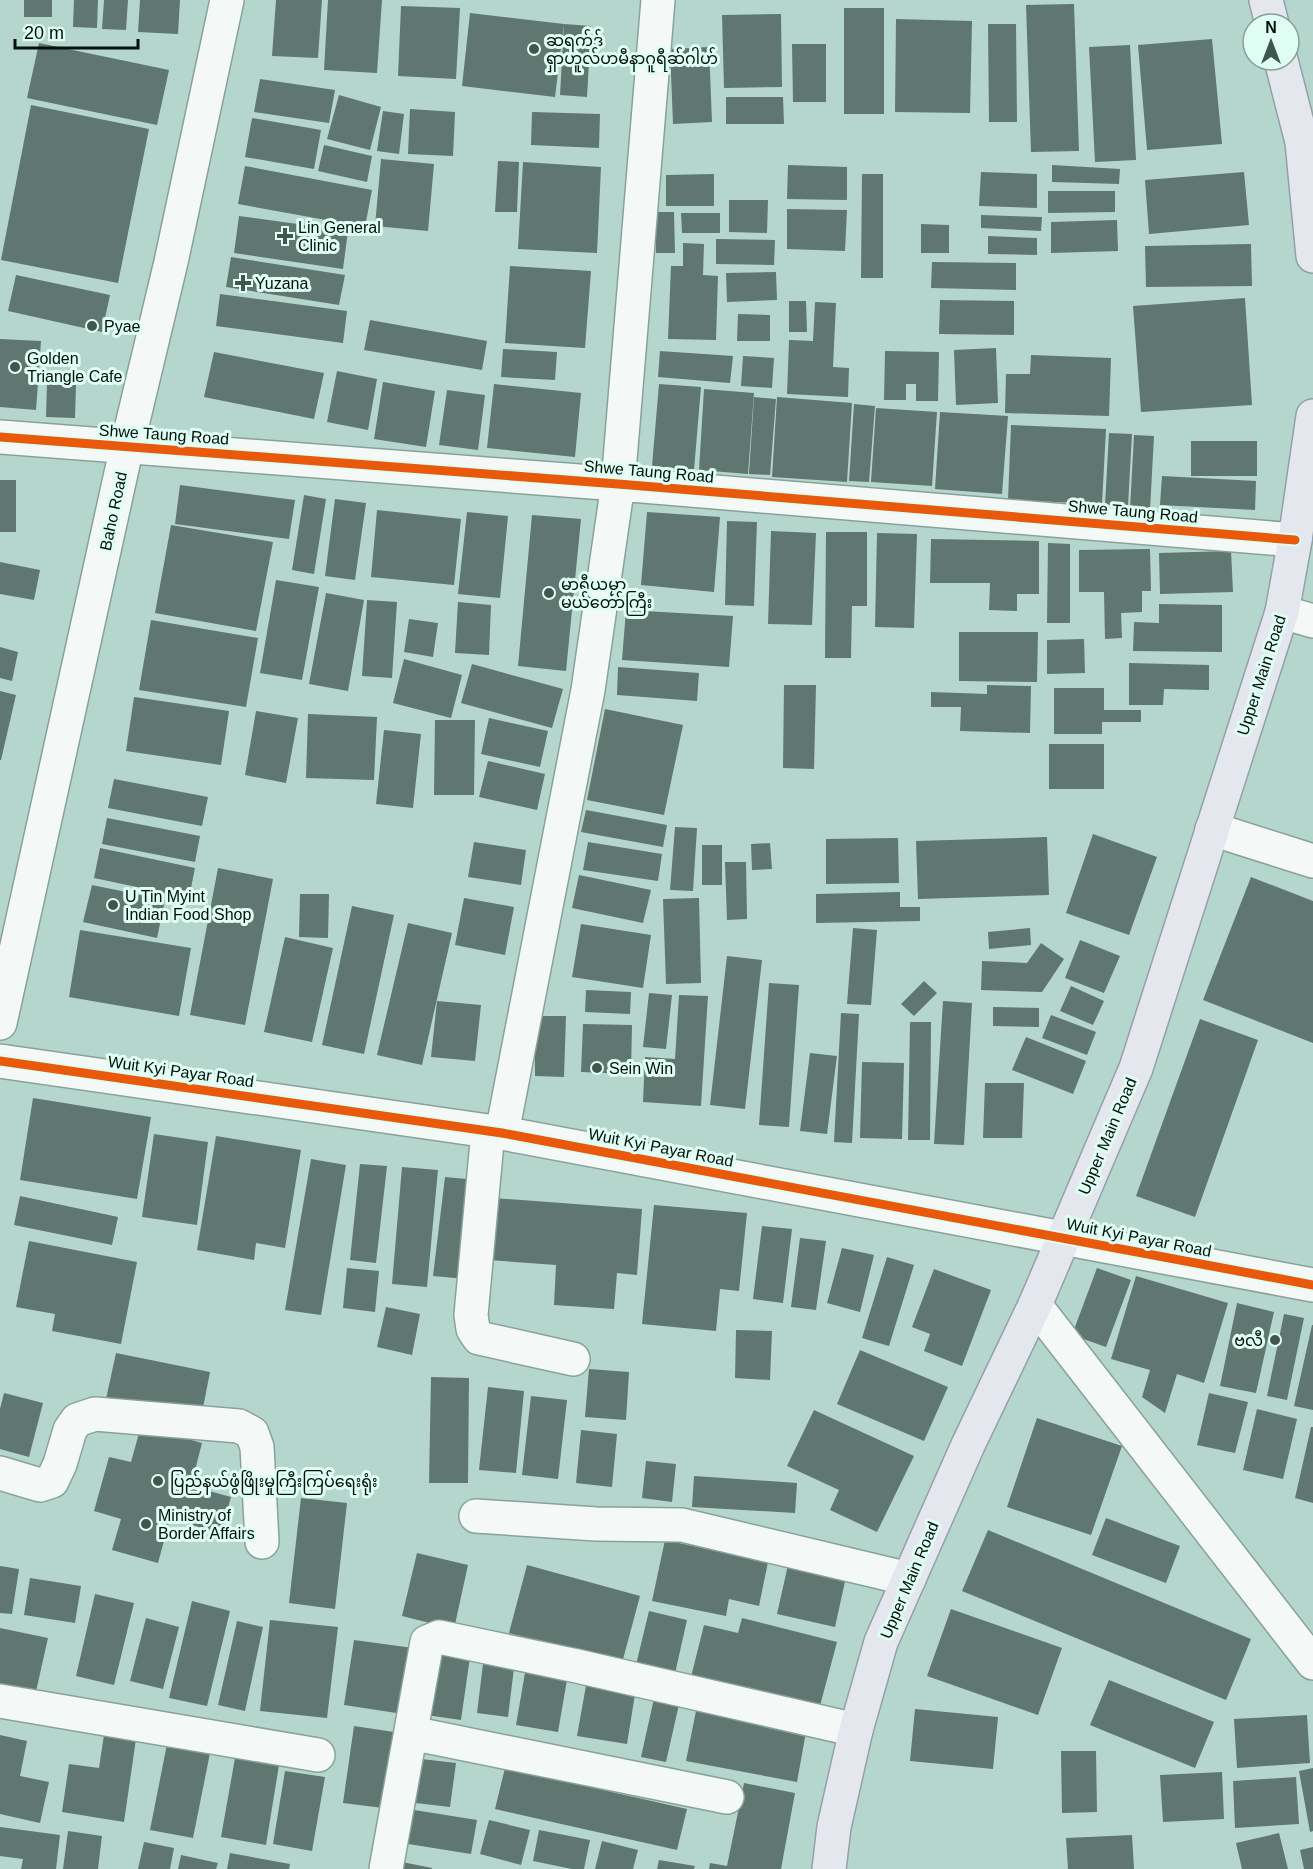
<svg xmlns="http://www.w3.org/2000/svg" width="1313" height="1869" font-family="Helvetica,'Noto Sans Myanmar',sans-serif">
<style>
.building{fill:#607670}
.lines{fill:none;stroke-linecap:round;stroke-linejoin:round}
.minor-casing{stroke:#88a29a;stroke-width:36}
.major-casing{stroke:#94a0a9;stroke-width:36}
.minor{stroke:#f4f9f7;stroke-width:33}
.major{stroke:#e5e7ee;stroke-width:33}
.cycleway-casing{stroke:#e0fdf4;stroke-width:13}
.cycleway{stroke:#e8590c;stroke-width:9}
.poi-dot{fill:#3f564f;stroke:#e0fdf4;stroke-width:2}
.labels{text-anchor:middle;stroke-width:6;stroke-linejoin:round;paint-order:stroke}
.poi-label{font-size:16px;fill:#00110c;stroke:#e0fdf4;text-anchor:start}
.street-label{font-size:16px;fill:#00110c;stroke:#e0fdf4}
</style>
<rect width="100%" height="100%" fill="#b5d6cc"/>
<path class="building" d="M24 0H52V17H24Z
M74 0H98L97 28 73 27Z
M104 0H128L126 30 102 29Z
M140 0H180L178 34 138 32Z
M276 0H322L318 58 272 56Z
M328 0H382L377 73 324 70Z
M1074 4 1079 151 1031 152 1026 5Z
M401 6 460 8 456 79 398 76Z
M844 8H884V114H844Z
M470 13 564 24 555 97 462 86Z
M781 14 782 87 724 88 722 15Z
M896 19 972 21 970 113 895 112Z
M564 24 591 26 587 97 560 95Z
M988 24H1016L1017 122H989Z
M1212 39 1222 144 1147 150 1138 45Z
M39 43 169 70 157 125 27 98Z
M792 44H826V102H793Z
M1130 45 1136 160 1095 162 1089 47Z
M709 47 712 122 673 124 670 49Z
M260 79 335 90 329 123 254 112Z
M339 95 381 107 370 150 327 139Z
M726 97H783L784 124H726Z
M31 105 149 129 118 283 1 260Z
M410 109 455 112 453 156 408 154Z
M383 111 404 114 399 154 377 151Z
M532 112 600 114 599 148 531 145Z
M252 118 321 130 314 169 245 157Z
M324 145 372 156 367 182 318 171Z
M381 159 434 164 428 231 375 226Z
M498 161 519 162 517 212H495Z
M523 162 601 167 597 253 518 249Z
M788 165 847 167V200L787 199Z
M1052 165 1120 169 1119 184 1052 182Z
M245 166 372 190 365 227 238 204Z
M981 172 1037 174V208L979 206Z
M1244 172 1249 225 1149 234 1145 180Z
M714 174V206H666V175Z
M862 174H883V278H861Z
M1048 191H1115V212L1048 213Z
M729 200H768L767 233 729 232Z
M787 209 847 210 845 251 787 249Z
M655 212H674L675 253H656Z
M681 213H720V233H682Z
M981 215 1042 217 1041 231 981 228Z
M239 216 348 231 343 269 234 253Z
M1117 220 1118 251 1051 253V222Z
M921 224 949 225V253H921Z
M988 236 1037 238V255L988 254Z
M716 239 775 240 774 265 716 264Z
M683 243 704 244 703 275 718 276 716 340 668 339 671 266H683Z
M1251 244 1252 286 1146 287 1145 246Z
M231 257 345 275 339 305 226 287Z
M932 262 1016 263V290L931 288Z
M510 266 591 271 585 348 505 343Z
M776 272 777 300 727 302 726 273Z
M16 275 110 295 102 332 8 311Z
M220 294 347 311 343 343 216 326Z
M1245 298 1252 405 1141 412 1133 306Z
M940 300 1014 301V335L939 334Z
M789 301H806L807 332H789Z
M815 302 836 303 833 367 849 368 848 397 787 394 789 340 813 341Z
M738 314 770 315V341H737Z
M370 320 487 341 482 370 364 350Z
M0 339 41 341 36 410 0 407Z
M996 348 998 403 956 405 954 350Z
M503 349 557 352 555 380 501 377Z
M660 351 733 356 730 383 658 377Z
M885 351 939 352 938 401H916V384H906V400H884Z
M214 352 324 373 314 419 204 397Z
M1031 355 1111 358 1109 416 1005 413 1006 374H1030Z
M743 356 774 358 772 388 741 386Z
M337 371 377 379 368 430 327 422Z
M383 382 435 391 426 447 374 439Z
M47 384 76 385 75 418 46 417Z
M494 384 581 393 575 457 487 448Z
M659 384 701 387 694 470 652 466Z
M704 389 754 393 748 474 699 470Z
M447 390 485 395 478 450 439 445Z
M754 397 776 399 770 475 749 474Z
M777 397 852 403 847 482 772 477Z
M854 404 875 406 869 482 849 481Z
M876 408 937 412 932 486 871 482Z
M940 412 1008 416 1002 494 935 489Z
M1011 425 1106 429 1102 504 1008 500Z
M1109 433 1132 434 1128 506 1105 505Z
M1134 435 1154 436 1150 510 1130 509Z
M1191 441H1257V476H1191Z
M1162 476 1256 481 1255 510 1160 505Z
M0 480H16V532H0Z
M180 485 295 500 289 539 175 524Z
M304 495 326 499 314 574 292 570Z
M335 499 366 503 355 580 325 576Z
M377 510 461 519 454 585 371 577Z
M467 512 508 516 500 598 458 594Z
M647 512 720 517 714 592 641 585Z
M532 515 581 519 566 671 518 666Z
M727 521 757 522 754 606 725 605Z
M171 525 273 542 256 631 155 613Z
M771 531 816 533 812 625 768 624Z
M826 532H867V606H852L851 658H825Z
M877 533 917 534 914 628 875 627Z
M931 539 1039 541V594H1017V611L989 610 990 583H930Z
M1048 543 1070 544V623H1047Z
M1150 549 1151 591H1142V612L1121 613 1122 638 1105 639 1104 592H1079V550Z
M1231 551 1233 592 1160 594 1159 553Z
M0 562 40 570 34 600 0 594Z
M276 580 319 587 302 680 260 673Z
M326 593 364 600 348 691 309 684Z
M367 600 397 602 392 678 362 676Z
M458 602 491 605 489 655 455 653Z
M1159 604 1222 605V652L1133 651 1134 622 1159 623Z
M626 610 733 616 729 667 622 660Z
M409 619 438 623 433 657 404 652Z
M151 620 258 638 246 707 139 690Z
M959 632H1038L1037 682 959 681Z
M1084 639 1085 673 1047 674V640Z
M0 647 18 652 12 681 0 678Z
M404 659 462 675 451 718 393 703Z
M1129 663 1209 665V690L1164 689 1163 705H1129Z
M472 664 563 689 552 728 461 703Z
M618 667 699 673 697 701 617 695Z
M784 685H816L814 769 783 768Z
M987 685 1031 686 1030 733 960 731 961 707H931V692L987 694Z
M1054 688H1104V710H1141V722H1102V734H1054Z
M0 691 16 695 1 760H0Z
M134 697 229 711 221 765 126 751Z
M605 709 683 725 664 815 587 800Z
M256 711 298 718 286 783 245 775Z
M308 714 377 717 374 780 306 778Z
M489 718 548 731 540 767 481 754Z
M435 720H475L474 795H434Z
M384 730 421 734 413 808 376 804Z
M1049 744H1104V789H1049Z
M488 761 545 774 537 810 479 797Z
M114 779 208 797 202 826 108 808Z
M586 810 667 825 663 847 581 832Z
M107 818 200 836 195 862 102 844Z
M675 827 697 828 693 891 670 890Z
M1093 834 1157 857 1129 935 1066 913Z
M1047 837 1049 895 918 899 916 841Z
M898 838 899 883 826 884V839Z
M474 842 526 850 521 885 468 877Z
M588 842 662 854 658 881 583 870Z
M770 843 772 869 752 870 751 844Z
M702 845H722V885H702Z
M100 848 195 868 189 898 94 878Z
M725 862H746L747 919 727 920Z
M218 868 273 879 245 1025 190 1015Z
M579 875 651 890 643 923 572 908Z
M1251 877 1313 901V1043L1203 1000Z
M92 885 165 900 157 938 83 922Z
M900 892V907H920V921L816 923V894Z
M300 894H329L328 938 299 937Z
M464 898 514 907 505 955 455 945Z
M699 898 701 983 666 984 663 899Z
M352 906 394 915 364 1054 322 1045Z
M408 923 452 933 422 1065 377 1055Z
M581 924 651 935 643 988 572 977Z
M853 928 877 930 871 1005 847 1004Z
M1030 928 1031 945 989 949 988 932Z
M80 930 191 948 179 1016 69 997Z
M285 937 333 948 312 1042 264 1032Z
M1080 940 1120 956 1104 993 1065 978Z
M1041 943 1064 959 1042 992 981 990 982 961 1027 963Z
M727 956 762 960 745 1109 710 1105Z
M924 981 937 993 914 1016 901 1004Z
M769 983 799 985 789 1127 759 1125Z
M1071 986 1104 1001 1093 1025 1060 1011Z
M586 990 631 992 630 1014 585 1012Z
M649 993 672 995 666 1049 643 1047Z
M679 995 708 996 701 1106 643 1102 645 1057 675 1059Z
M437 1001 481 1005 475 1061 431 1057Z
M943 1001 972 1003 964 1145 934 1144Z
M993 1007 1039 1008V1027L993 1026Z
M841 1013 859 1014 852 1143 834 1142Z
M1051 1015 1096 1032 1087 1055 1042 1038Z
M535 1016H566L564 1077 535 1076Z
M1200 1019 1258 1040 1195 1217 1136 1196Z
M910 1022H931L930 1140H908Z
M583 1024 632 1025 631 1074 581 1072Z
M1026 1037 1086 1061 1073 1094 1012 1070Z
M810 1053 837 1056 827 1134 800 1131Z
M862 1062 904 1063 902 1139 860 1138Z
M985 1083H1024L1022 1138H983Z
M33 1098 151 1117 137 1199 20 1180Z
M154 1134 208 1142 197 1225 142 1217Z
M216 1136 301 1150 285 1248 256 1243 254 1260 197 1250Z
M311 1159 346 1165 321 1315 285 1310Z
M360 1164 387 1166 376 1263 350 1260Z
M402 1167 438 1170 427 1287 392 1284Z
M445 1177 477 1180 466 1279 433 1276Z
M20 1196 118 1217 112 1245 14 1225Z
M493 1198 642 1209 637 1275 617 1273 614 1309 554 1305 556 1265 489 1260Z
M654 1205 747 1213 739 1291 720 1289 716 1331 642 1324Z
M762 1226 792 1229 783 1303 753 1299Z
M800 1238 826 1241 816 1310 791 1307Z
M29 1241 137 1262 121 1344 52 1331 55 1314 16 1307Z
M842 1248 874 1255 860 1312 827 1303Z
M887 1257 914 1265 889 1346 862 1338Z
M347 1268 379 1271 375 1312 343 1308Z
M1097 1268 1131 1280 1106 1347 1072 1335Z
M934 1269 991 1290 962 1366 924 1351 930 1334 912 1327Z
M1136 1276 1228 1303 1204 1383 1177 1374 1165 1413 1142 1397 1150 1370 1111 1359Z
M1237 1303 1274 1312 1256 1393 1220 1386Z
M386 1307 420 1314 412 1355 377 1347Z
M1284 1314 1304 1318 1287 1400 1267 1396Z
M1312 1325H1313V1410L1294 1406Z
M736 1330 772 1331 770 1380 735 1378Z
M860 1350 948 1387 924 1441 837 1404Z
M116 1353 210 1372 201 1418 106 1399Z
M589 1369 629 1372 626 1420 585 1417Z
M431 1377 469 1378 468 1483H429Z
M488 1387 524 1391 516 1473 479 1470Z
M4 1393 43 1403 29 1457 0 1449V1409Z
M1209 1393 1248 1402 1235 1453 1197 1445Z
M531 1396 567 1400 558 1479 522 1475Z
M1257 1409 1297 1419 1283 1479 1243 1470Z
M814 1410 914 1456 877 1532 830 1510 839 1490 787 1466Z
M1037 1418 1122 1446 1091 1535 1007 1507Z
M141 1426 202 1443 191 1486 231 1497 221 1533 170 1519 158 1563 112 1550 121 1519 94 1511 109 1457 131 1462Z
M1311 1427H1313V1503L1295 1498Z
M581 1430 617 1434 612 1487 576 1483Z
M646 1461 676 1464 672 1502 642 1498Z
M694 1476 797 1483 795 1513 692 1507Z
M301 1498 347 1503 335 1609 289 1603Z
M1106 1518 1180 1546 1166 1583 1092 1555Z
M988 1530 1251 1639 1226 1700 962 1591Z
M665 1540 768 1562 759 1606 729 1599 726 1616 652 1601Z
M417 1553 468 1565 454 1629 402 1616Z
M527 1565 640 1596 622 1663 509 1633Z
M788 1565 846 1577 835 1627 777 1614Z
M0 1566 19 1569 12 1614 0 1613Z
M30 1578 81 1586 75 1623 24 1615Z
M95 1594 134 1603 114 1685 76 1676Z
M192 1601 230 1611 207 1706 169 1698Z
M951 1609 1062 1648 1038 1715 927 1676Z
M649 1611 687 1620 674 1678 635 1669Z
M146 1618 179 1627 163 1689 130 1681Z
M742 1618 837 1642 817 1717 689 1685 704 1625 738 1633Z
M270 1620 338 1627 327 1718 260 1711Z
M237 1621 263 1627 245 1711 218 1705Z
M0 1628 48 1638 35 1696 0 1688Z
M354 1640 413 1648 403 1714 344 1705Z
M435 1652 470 1657 461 1720 426 1715Z
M483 1664 514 1668 508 1717 477 1713Z
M526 1667 568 1674 558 1732 516 1725Z
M587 1680 636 1688 627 1744 577 1736Z
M1109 1680 1214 1722 1195 1768 1090 1725Z
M655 1694 680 1700 666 1762 641 1757Z
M915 1709 998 1717 993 1769 910 1761Z
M696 1711 806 1732 797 1782 686 1761Z
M1307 1715 1310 1763 1237 1768 1234 1719Z
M354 1726 394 1732 383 1808 343 1803Z
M105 1728 137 1732 124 1822 62 1812 69 1764 99 1768Z
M0 1735 27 1741 20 1776 49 1782 40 1823 0 1814Z
M168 1739 211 1748 193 1838 150 1830Z
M1061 1751H1096L1097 1812 1062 1813Z
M235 1758 279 1765 266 1845 221 1837Z
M413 1758 456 1763 450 1807 407 1802Z
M505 1768 687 1809 677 1850 495 1809Z
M1313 1768V1831L1310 1832 1299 1771Z
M285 1771 325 1777 312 1851 273 1844Z
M1222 1772 1224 1819 1163 1822 1160 1775Z
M1296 1777 1299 1824 1235 1828 1233 1781Z
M744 1783 795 1793 781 1869H709L710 1863 727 1866Z
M408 1809 477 1820 471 1854 402 1843Z
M489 1820 530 1830 521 1865 480 1854Z
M0 1827 60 1835 56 1869H21L23 1859 0 1856Z
M539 1830 590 1840 584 1869H572L533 1861Z
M68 1831 102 1836 98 1869H63Z
M1279 1833 1288 1869H1242L1236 1843Z
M1132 1835 1134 1869H1068L1066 1838Z
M602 1841 638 1850 633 1869H595Z
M144 1842 174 1848 170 1869H138Z
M1313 1847V1869H1304L1300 1850Z
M230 1853 290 1864 289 1869H227Z
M181 1855 218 1863 216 1869H178Z
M659 1860 695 1866 694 1869H657Z
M402 1862 432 1868V1869H400Z"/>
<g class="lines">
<g class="minor-casing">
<path id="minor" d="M0 437 618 484 1295 540
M1282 612 1313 621
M1212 829 1313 861
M0 1023 127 446 171 262 227 0
M0 1061 502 1133 1313 1285
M488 1131 471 1315 473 1329 479 1338 573 1359
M502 1133 588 690 618 484 658 0
M1035 1305 1313 1663
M0 1473 40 1485 52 1481 60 1464 70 1430 77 1420 95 1414 239 1426 252 1433 257 1447 262 1542
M476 1516 596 1524 682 1525 909 1579
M0 1701 318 1755
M411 1733 727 1797
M386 1869 427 1642 439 1637 577 1666 856 1730"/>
</g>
<g class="major-casing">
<path id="major" d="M1266 0 1272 24
M1281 60 1302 142 1313 256
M829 1869 834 1827 856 1730 881 1642 968 1445 1035 1305 1136 1068 1282 612 1295 540 1313 416"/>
</g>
<use href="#minor" class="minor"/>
<use href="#major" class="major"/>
<g class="cycleway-casing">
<path id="cycleway" d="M0 437 618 484 1295 540
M0 1061 502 1133 1313 1285"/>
</g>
<use href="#cycleway" class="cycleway"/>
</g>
<g class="poi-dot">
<circle cx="534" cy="49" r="6"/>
<path d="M282 227h6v6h6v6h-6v6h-6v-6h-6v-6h6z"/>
<path d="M240 274h6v6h6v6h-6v6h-6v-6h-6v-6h6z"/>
<circle cx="92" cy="326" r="6"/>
<circle cx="15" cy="367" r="6"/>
<circle cx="549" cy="593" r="6"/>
<circle cx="113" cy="905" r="6"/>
<circle cx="597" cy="1068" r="6"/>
<circle cx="1275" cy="1340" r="6"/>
<circle cx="158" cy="1481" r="6"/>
<circle cx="146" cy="1524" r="6"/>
</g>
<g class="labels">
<g class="poi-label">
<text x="546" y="46">ဆရက်ဒ်<tspan x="546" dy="18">ရှာဟူလ်ဟမီနာဂူရီဆ်ဂါဟ်</tspan></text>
<text x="298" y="233">Lin General<tspan x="298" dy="18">Clinic</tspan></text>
<text x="255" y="289">Yuzana</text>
<text x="104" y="332">Pyae</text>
<text x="27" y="364">Golden<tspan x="27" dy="18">Triangle Cafe</tspan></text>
<text x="561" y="590">မာရီယမ္မာ<tspan x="561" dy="18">မယ်တော်ကြီး</tspan></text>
<text x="125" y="902">U Tin Myint<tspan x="125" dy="18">Indian Food Shop</tspan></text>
<text x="609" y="1074">Sein Win</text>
<text x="1263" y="1346" text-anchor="end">ဗလီ</text>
<text x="170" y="1487">ပြည်နယ်ဖွံဖြိုးမှုကြီးကြပ်ရေးရုံး</text>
<text x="158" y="1521">Ministry of<tspan x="158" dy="18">Border Affairs</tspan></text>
</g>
<g class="street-label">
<text transform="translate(164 434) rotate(4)" y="6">Shwe Taung Road</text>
<text transform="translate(649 471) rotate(5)" y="6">Shwe Taung Road</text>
<text transform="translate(113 511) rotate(-78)" y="6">Baho Road</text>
<text transform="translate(1133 511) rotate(5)" y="6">Shwe Taung Road</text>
<text transform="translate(1261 675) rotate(-72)" y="6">Upper Main Road</text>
<text transform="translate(181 1071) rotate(8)" y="6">Wuit Kyi Payar Road</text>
<text transform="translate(1107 1136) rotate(-67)" y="6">Upper Main Road</text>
<text transform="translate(661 1147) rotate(11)" y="6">Wuit Kyi Payar Road</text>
<text transform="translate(1139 1237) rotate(11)" y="6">Wuit Kyi Payar Road</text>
<text transform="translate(909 1580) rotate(-67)" y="6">Upper Main Road</text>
</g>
</g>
<g transform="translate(1271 42)"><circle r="28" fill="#e0fdf4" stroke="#869f97" stroke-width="1.5"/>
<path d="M0-4.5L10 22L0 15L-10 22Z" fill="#3f564f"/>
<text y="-9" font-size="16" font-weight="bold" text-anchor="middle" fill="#00110c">N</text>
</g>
<path d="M15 39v9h123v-9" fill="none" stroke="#00110c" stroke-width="3"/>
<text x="24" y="39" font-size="18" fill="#00110c" stroke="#e0fdf4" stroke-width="4.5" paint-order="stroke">20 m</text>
</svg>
